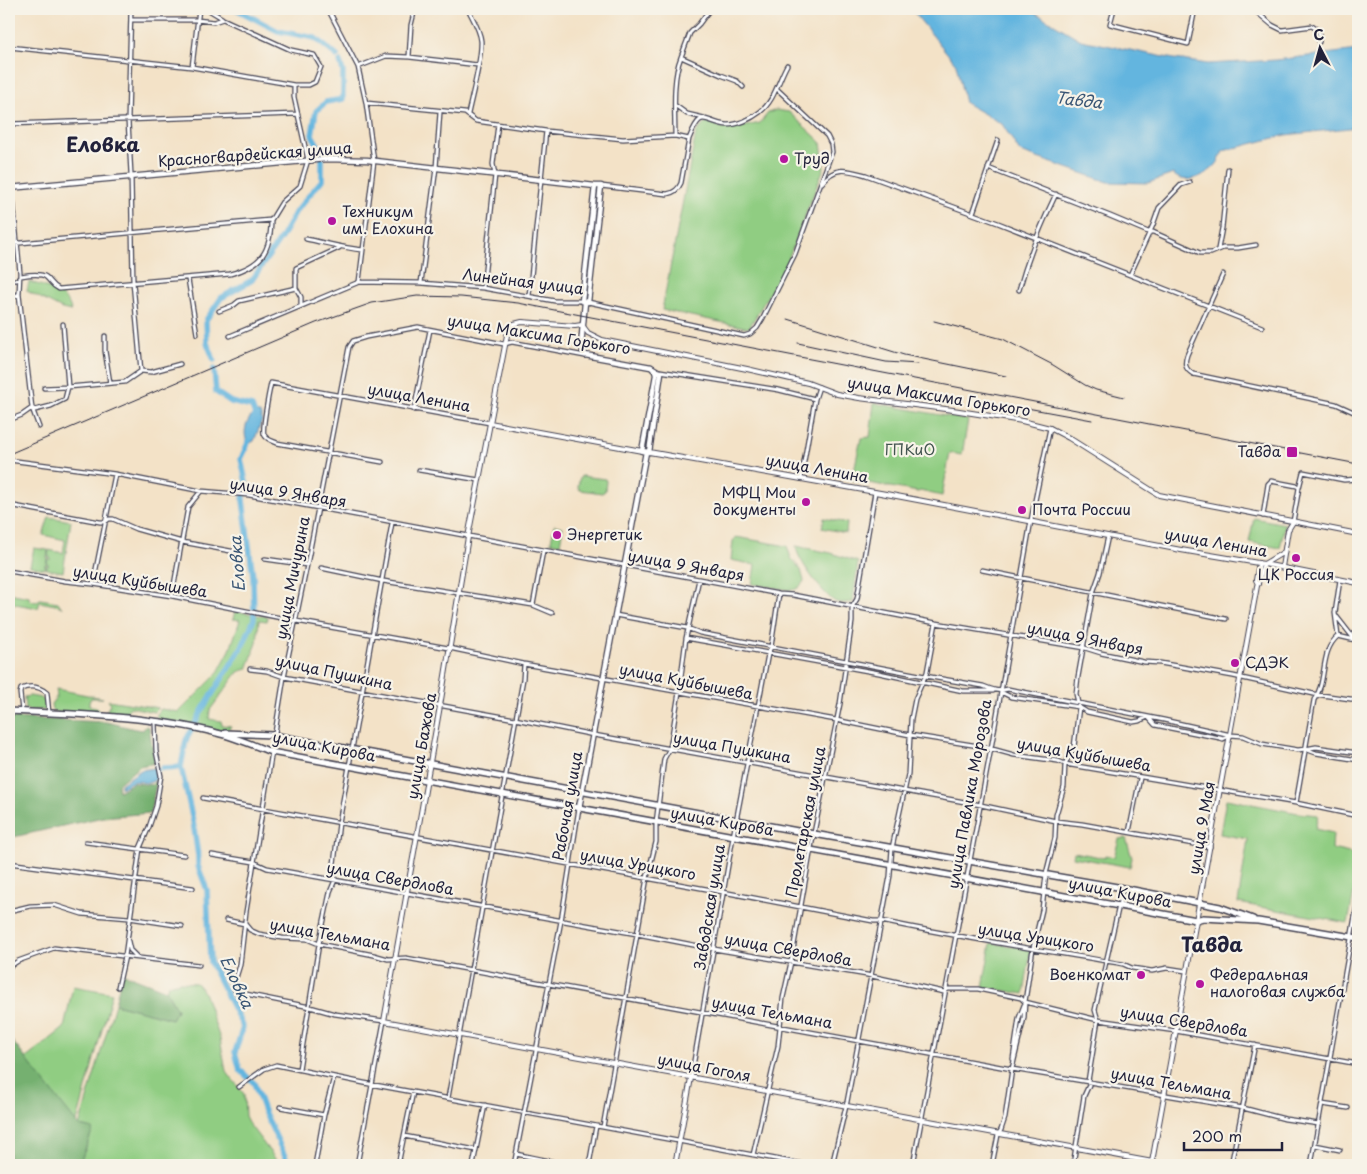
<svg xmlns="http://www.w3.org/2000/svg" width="1367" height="1174" font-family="'Playpen Sans',sans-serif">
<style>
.green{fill:#90cd82;stroke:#59785e}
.forest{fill:#74b070;stroke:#4b6956}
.water{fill:#64b5df;stroke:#436c8d}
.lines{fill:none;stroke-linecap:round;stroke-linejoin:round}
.river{stroke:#64b5df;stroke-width:5.5}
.minor-casing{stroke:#413f50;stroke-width:5.5}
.tertiary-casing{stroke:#413f50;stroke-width:6}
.secondary-casing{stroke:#413f50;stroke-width:7}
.primary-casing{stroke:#413f50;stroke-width:8}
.minor{stroke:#fff;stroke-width:3}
.tertiary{stroke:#fff;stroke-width:4}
.secondary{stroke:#fff;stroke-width:4.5}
.primary{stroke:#fff;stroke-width:5}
.rail{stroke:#22223b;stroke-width:1}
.poi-dot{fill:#b5179e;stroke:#f7f3e8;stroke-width:2}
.labels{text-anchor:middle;stroke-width:4.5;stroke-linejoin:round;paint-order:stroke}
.street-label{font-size:15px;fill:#22223b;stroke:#f7f3e8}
.poi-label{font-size:15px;fill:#22223b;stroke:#f7f3e8;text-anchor:start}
.park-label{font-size:15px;fill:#435550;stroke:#f7f3e8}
.water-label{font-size:16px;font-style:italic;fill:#395574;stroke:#f7f3e8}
.district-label{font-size:20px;font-weight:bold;fill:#22223b;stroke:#f7f3e8}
</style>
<rect width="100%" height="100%" fill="#f7f3e8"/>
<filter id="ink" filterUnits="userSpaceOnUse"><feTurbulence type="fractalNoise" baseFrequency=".02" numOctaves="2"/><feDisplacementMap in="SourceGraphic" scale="10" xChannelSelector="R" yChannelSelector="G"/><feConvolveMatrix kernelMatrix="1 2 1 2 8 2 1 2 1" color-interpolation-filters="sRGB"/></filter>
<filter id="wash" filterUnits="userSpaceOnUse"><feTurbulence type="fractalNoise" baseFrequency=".0096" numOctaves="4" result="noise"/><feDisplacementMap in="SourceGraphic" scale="20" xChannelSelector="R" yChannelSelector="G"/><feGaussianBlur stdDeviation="1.12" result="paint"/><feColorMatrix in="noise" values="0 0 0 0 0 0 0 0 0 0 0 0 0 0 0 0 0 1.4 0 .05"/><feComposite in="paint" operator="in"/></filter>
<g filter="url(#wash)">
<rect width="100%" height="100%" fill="#f3e2c7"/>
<path class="green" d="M776 110 789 112 821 142 824 168 785 267 749 328 662 310 696 133C712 113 709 127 727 128 737 129 750 125 760 123L768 113Z
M29 282C43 285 70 294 71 311L62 309 27 291Z
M874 403 968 420 962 455 950 453 942 496 920 491 918 492 852 480 861 438 870 437Z
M582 476 605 479 606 481 605 491 602 493 580 490 578 487 580 477Z
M49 517 71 521 63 572 46 569 47 566 49 565 47 564 48 558 50 560V557H48L49 550 63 553 65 540 43 535Z
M824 518 847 523 846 533 822 528Z
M1254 518 1285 524 1280 548 1249 542Z
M554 525 563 527 560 544 551 542Z
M736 537 787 546 791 558 801 570 804 581C800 587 797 590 790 590L752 584 755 565 731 560 733 541Z
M796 546 831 553 858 562 853 602C847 603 839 604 834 601 823 594 796 558 796 546Z
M34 548 48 550 46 565H44H46L45 569 30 566Z
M9 593 29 597 30 600 36 602 40 599 58 602 62 608 60 606 40 602 38 608 10 603Z
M235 611 268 617 267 621 259 620 257 643 247 669 238 672 210 710 209 719 221 721 222 725 231 726 227 732 157 720V714L161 709 179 712 217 674 230 650 240 620 233 619Z
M56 689 103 698H91L89 702V705L97 708 100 714 56 712 52 710 51 704 57 696Z
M30 696 41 698 47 703 46 710H27L25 709 24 697Z
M108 700 158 708 154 712 131 707 127 710 126 716 105 714 110 704Z
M1226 799 1298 813 1318 815 1315 829 1333 833 1332 849 1358 855V871L1348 923 1238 903 1248 839 1220 834Z
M1126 838 1132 858 1130 867 1073 857 1074 852 1105 858V855L1114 857 1119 839Z
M991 943 1031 949 1024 994 983 987Z
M180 982 196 983 204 992 220 1039 226 1071 244 1094 245 1116 249 1124 280 1165H79L93 1129 79 1126 115 1004 172 1019 177 1010 166 990 168 985Z
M73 986 112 993 75 1129 25 1059 64 1028Z"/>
<path class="forest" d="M9 718 106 722C119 724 130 729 143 730L146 726 149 727 155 763 140 766 118 784 119 791 133 783 152 785 157 780 150 813 103 817 9 838Z
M122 973 166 990 177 1010 172 1019 115 1004Z
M9 1037 79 1126 93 1129 79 1165H9Z"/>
<path class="water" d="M911 9H1029L1081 40 1174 59 1208 64 1276 60 1358 50V127L1286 135 1223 151C1221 156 1219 162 1215 166 1205 176 1185 186 1173 174L1148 183 1108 182 1020 152 1002 124 965 103 956 64Z
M254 413H260L262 420 254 441 248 444C242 433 246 421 254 413Z
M155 768 157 778C146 788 143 779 132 782 129 783 124 786 121 788V784L141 770Z"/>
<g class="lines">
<path class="river" d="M236 9 278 31 315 38 337 56
M214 360 207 343 206 320 221 298 252 280 281 238 296 211 322 180V152L312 135 316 111 326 102 343 99V71L340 62
M214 369 216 392 231 402 252 407 256 418
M250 438 241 459 246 482 243 500 253 576 254 619 243 645 203 709 186 740 181 767 193 821 198 856V866L207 890 210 962 243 1027 235 1052 240 1070 254 1083 264 1111 289 1165
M163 768 181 767
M155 771 157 770"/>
</g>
</g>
<g filter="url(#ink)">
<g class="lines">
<g class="minor-casing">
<path id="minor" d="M131 9 128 120 131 174 133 282 141 371
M207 9 222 18
M328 9 358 67 366 103 374 161 359 282
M710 9 699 24 690 33 681 57 721 75 737 81 743 87
M1114 9 1110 24 1188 44 1195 9
M1253 9 1272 25 1282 30 1312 26 1319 31V42
M9 30 11 9
M9 47 192 67 294 85H309L315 82 321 67 314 55 291 50 223 19 214 22 197 20H131
M409 57 411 25 415 9
M192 67 199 9
M358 67 386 56 409 57 478 65
M366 103 465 113 476 121 546 131 623 139 675 136 689 139C702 106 704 123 727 125 738 125 751 119 760 112 775 100 778 81 787 65
M676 106 687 114 704 118
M468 114C472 95 482 59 481 41 480 30 473 19 468 9
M9 122V155L20 273 19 294 30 391 32 408 39 427
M9 124 298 114
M675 136C675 112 672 79 681 57
M988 168 1110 216 1148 232H1153L1200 253H1211L1223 248H1238L1256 245
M822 183C835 165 848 170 866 175L998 223 1262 327
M601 186 667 194C674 193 678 190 681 183L689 139
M973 213 998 140
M271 220 282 202 300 186 308 160 294 97V85
M306 239C326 243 343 248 363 250
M9 244 271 220
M1218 249 1222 228 1228 169
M1223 274 1187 355C1184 364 1185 369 1193 374L1336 404 1358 414
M1130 275 1153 225 1159 208 1181 185 1190 182
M188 279 197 334
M9 280H17L21 276C27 275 41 273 46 277 52 282 51 285 59 289L230 274C261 266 271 252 271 220
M421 283 436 168 440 112
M483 288 495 175 493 164 498 124
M1019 290C1028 257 1041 225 1056 194
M529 296 546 131
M9 299 19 294
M588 302 744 336 750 334 757 328 763 318 795 254 832 152 831 144 827 136 777 89
M301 305V297L296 288V268L339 248
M219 311 234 305 239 301 296 288
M105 336V351L110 383
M230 336 359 282 421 283 483 288 555 301H582
M660 371 779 390 815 399
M44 388 68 387 63 324
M414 410 430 330
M9 420 22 415 32 408 35 410 51 406 65 399 68 387 125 382 141 371 151 372 180 364
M9 460 115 474 201 491 249 495 779 594 793 595 936 623 1085 648 1101 653 1144 662 1160 663 1233 676 1314 694 1358 700
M382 462 277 443C273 441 266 440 264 434 262 428 269 392 271 383L490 423
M419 470 479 480
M801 479 815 399 819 387
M9 505 100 522H105L109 519H113L136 529 182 542 236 552
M1263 516 1268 484 1271 481 1297 486 1299 488
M1293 522 1299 488 1303 472 1344 480 1358 479
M265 559 307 565
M321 568 383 581 533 605 552 613
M982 570 1226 619
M9 571 65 581 93 584 172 596 296 621 454 649 524 664 836 720 910 735 985 747 1014 755 1058 761 1065 764 1296 803 1358 816
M93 584 115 474
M172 596 188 507 201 491
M533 605 543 551
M615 615 687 628 700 633 925 676 983 686C993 690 998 692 1008 689L1164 720 1231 735
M1337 617 1355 640 1338 636
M686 638 879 673 963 691H993
M250 669 267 671 284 677 515 719 594 735 976 804 1056 821 1082 824 1210 847
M1001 692 1011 697 1079 707 1087 712 1133 722 1139 721 1148 717 1155 725 1220 738 1223 739 1231 735 1243 736 1262 744 1298 750 1305 749 1316 753 1358 760
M22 711 20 693 21 689C31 685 39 686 47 693L49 713
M1305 749 1316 747 1358 753
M203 798 723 892 873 921H881C961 938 1042 950 1123 964L1132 968 1152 971 1167 968 1186 971
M1296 803 1314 700C1328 681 1319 652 1338 636L1335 613 1340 580
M1129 832 1140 778
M86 842 184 855
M212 855 254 862 267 868 637 934 714 949 867 975 944 992 948 989H978L1021 998 1025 1002 1098 1020 1176 1031 1358 1064
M9 863 193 888
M9 911 30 906 54 905 82 914 129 918 182 926
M226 920 245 924 250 930 259 934 282 938 307 939 319 944 374 955 388 959 406 958 1012 1069 1243 1108 1285 1119 1319 1124
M128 941 130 950 137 957
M9 967 18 961 54 948 199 965
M118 987 125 956 140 848 149 827 156 806 161 776 156 751 155 722
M1013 1059 1019 1018 1024 1005
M299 1069 319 944 330 892 335 880 334 864 339 823 392 523
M691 1078 733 837 768 654 771 647 779 594
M239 1087 264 1069 276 1065 364 1083 808 1165
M448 1098 523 679 524 664
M1322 1104 1348 1108
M280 1107 324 1115
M603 1127 647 878 656 842V823L664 759 670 748 679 692 686 638 699 579
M404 1136 476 1150
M1315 1145 1340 1150
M516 1154 569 1165
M753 1155 778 1046 783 998 791 962 812 843 840 704 852 622V607L857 599 875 492
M315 1165 324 1115 334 1077
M357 1165 384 1021 335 1014 310 1007 236 992 234 987 235 981 240 965 246 912 284 677 307 565 349 347 353 341 366 337 418 327 504 344 512 342 585 356
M398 1165 413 1092
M473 1165 485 1105
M514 1165 561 921 579 808
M589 1165 596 1126
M832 1165 847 1102 890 876 892 848 908 774 911 719 915 699 927 672 936 623
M913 1165 992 743 1032 515 1050 428
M992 1165 998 1135 1001 1130 1005 1118 1012 1069 1024 1018 1025 1002 1033 948 1042 910 1046 874 1055 838 1056 815 1064 787 1065 764 1074 747 1079 707 1076 694 1078 677 1093 593 1100 573 1108 536
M1073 1165 1084 1096 1089 1085 1088 1081 1098 1020 1095 1010 1123 888
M1231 1165 1255 1045
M1311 1165 1358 899"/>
</g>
<g class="tertiary-casing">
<path id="tertiary" d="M490 423 642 451
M649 452 886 494 1181 550 1264 564 1358 583
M1282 567 1288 530 1293 522
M1258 584 1256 580 1259 563
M1152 1162 1257 586 1264 564 1284 552
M675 1165 691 1078
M1169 1165 384 1021 440 706 468 537 508 330 514 324 522 322 575 326 582 325 588 333 602 340 747 369 808 383 837 394 859 398 953 410 1022 421 1050 428 1069 438 1159 495 1358 534"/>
</g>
<g class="secondary-casing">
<path id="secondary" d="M9 188 326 159 367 160 595 186H601L588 302 582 301 595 186
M585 302 581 346 585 355 651 367 661 373 649 452 642 451 656 375 655 371 651 367
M579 808 646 452"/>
</g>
<g class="primary-casing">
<path id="primary" d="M9 711C76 714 151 716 217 733 235 737 253 745 271 752L1191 919 1196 920 1203 918 1258 921 1358 938
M225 733 273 735 814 834 1123 888 1220 907 1253 919"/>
</g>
<use href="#minor" class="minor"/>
<use href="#tertiary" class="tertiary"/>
<use href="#secondary" class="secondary"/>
<use href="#primary" class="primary"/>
<path class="rail" d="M788 319 904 355 1006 376
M934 321 1003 339 1053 365 1085 385 1096 390 1124 397
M798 343 886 362 918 364
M1027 408 1092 420
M9 454 316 323 372 303 417 296 461 297 518 303 1358 464"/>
</g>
</g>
<g class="poi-dot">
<circle cx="784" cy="159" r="5"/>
<circle cx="332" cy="221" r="5"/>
<rect x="1286" y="446" width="12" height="12" rx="2.5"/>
<circle cx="806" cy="502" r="5"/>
<circle cx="1022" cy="510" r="5"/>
<circle cx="557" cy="535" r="5"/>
<circle cx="1296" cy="558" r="5"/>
<circle cx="1235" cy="663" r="5"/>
<circle cx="1141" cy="975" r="5"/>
<circle cx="1200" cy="984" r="5"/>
</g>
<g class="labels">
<g class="street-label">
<text transform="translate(255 155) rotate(-4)" y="5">Красногвардейская улица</text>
<text transform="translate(523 282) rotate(7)" y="5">Линейная улица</text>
<text transform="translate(539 335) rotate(9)" y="5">улица Максима Горького</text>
<text transform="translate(939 397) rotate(9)" y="5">улица Максима Горького</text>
<text transform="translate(419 398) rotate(10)" y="5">улица Ленина</text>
<text transform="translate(817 469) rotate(10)" y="5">улица Ленина</text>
<text transform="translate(288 493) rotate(9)" y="5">улица 9 Января</text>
<text transform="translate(1216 543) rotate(10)" y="5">улица Ленина</text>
<text transform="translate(686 566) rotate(10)" y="5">улица 9 Января</text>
<text transform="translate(293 578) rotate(-79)" y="5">улица Мичурина</text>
<text transform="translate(140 582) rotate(9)" y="5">улица Куйбышева</text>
<text transform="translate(1085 639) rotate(11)" y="5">улица 9 Января</text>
<text transform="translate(334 673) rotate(12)" y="5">улица Пушкина</text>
<text transform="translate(686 682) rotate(11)" y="5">улица Куйбышева</text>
<text transform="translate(422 746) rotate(-80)" y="5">улица Бажова</text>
<text transform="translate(324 747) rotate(11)" y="5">улица Кирова</text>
<text transform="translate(732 748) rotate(10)" y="5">улица Пушкина</text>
<text transform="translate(1084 755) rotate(10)" y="5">улица Куйбышева</text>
<text transform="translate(970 794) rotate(-80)" y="5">улица Павлика Морозова</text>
<text transform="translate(568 806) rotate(-80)" y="5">Рабочая улица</text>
<text transform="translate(722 822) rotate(10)" y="5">улица Кирова</text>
<text transform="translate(806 822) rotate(-79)" y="5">Пролетарская улица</text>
<text transform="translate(1202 828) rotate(-80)" y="5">улица 9 Мая</text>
<text transform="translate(638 865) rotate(10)" y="5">улица Урицкого</text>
<text transform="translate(390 879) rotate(10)" y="5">улица Свердлова</text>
<text transform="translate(1120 893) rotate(11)" y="5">улица Кирова</text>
<text transform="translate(710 907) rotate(-81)" y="5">Заводская улица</text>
<text transform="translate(330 935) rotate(10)" y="5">улица Тельмана</text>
<text transform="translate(1036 938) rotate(9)" y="5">улица Урицкого</text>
<text transform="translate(788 950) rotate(10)" y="5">улица Свердлова</text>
<text transform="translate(772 1013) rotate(10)" y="5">улица Тельмана</text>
<text transform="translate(1184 1022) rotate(9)" y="5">улица Свердлова</text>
<text transform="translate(704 1068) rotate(11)" y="5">улица Гоголя</text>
<text transform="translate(1171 1084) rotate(10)" y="5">улица Тельмана</text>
</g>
<g class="poi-label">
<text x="794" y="164">Труд</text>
<text x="342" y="217">Техникум<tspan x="342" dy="17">им. Елохина</tspan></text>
<text x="1281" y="457" text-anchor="end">Тавда</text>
<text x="796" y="498" text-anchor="end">МФЦ Мои<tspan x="796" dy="17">документы</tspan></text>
<text x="1032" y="515">Почта России</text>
<text x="567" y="540">Энергетик</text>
<text x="1296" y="580" text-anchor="middle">ЦК Россия</text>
<text x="1245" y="668">СДЭК</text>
<text x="1131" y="980" text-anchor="end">Военкомат</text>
<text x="1210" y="980">Федеральная<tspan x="1210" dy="17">налоговая служба</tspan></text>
</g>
<g class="park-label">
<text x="910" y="455">ГПКиО</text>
</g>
<g class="water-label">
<text transform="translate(1079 100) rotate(7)" y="6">Тавда</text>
<text transform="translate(237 564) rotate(-94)" y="6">Еловка</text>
<text transform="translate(237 982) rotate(65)" y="6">Еловка</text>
</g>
<g class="district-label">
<text x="103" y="152">Еловка</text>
<text x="1212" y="952">Тавда</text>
</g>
</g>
<rect width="1367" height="1174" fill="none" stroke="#f7f3e8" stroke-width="30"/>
<g transform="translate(1320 48) rotate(354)" stroke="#f7f3e8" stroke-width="4" paint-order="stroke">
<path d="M0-4L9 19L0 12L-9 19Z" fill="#22223b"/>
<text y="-8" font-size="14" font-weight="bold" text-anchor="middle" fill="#22223b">С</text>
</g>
<path d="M1184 1142v8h98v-8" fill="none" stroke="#22223b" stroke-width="2.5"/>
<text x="1192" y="1142" font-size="15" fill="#22223b" stroke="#f7f3e8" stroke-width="4" paint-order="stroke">200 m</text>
</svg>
